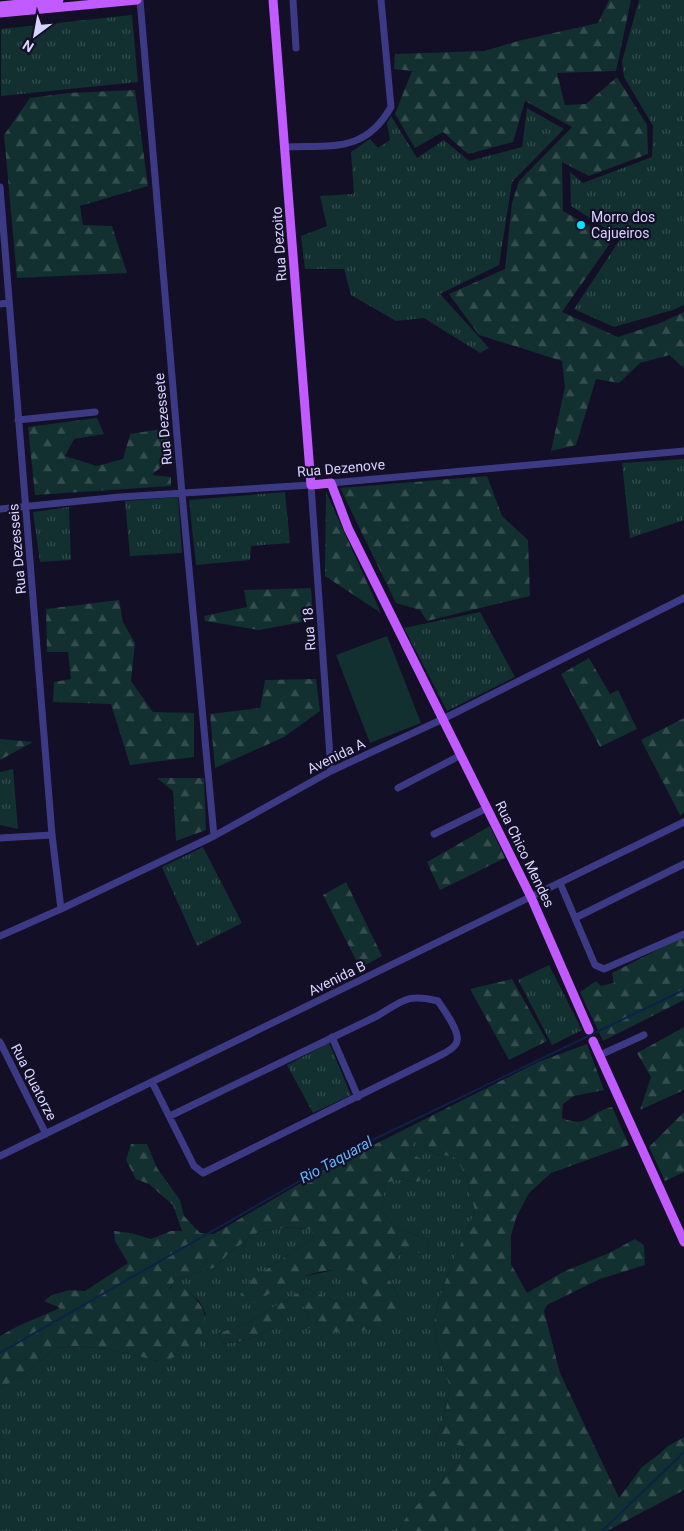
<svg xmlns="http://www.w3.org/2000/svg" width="684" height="1531" font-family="Roboto,sans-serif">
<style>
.grass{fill:url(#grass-tufts)}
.forest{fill:url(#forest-firs)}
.park{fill:#12302f}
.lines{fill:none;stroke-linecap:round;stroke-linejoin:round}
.stream{stroke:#0c2248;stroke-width:2}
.minor{stroke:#3d3a85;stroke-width:7}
.major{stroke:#c25bff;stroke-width:9}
.poi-dot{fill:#00e5ff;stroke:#130f26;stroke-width:2}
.labels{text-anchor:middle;stroke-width:4.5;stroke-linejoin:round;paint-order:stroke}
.poi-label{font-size:14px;fill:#d9d4ff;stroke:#130f26;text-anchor:start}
.street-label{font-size:14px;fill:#d9d4ff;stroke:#130f26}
.water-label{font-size:15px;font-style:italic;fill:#62b6ff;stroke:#130f26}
</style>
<defs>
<pattern id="grass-tufts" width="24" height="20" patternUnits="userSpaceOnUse" patternTransform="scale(1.25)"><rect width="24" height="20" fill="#12302f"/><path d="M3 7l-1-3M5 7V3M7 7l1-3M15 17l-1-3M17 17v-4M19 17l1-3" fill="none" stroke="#344d4e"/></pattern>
<pattern id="forest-firs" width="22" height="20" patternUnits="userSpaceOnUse" patternTransform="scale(1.25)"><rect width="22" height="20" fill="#12302f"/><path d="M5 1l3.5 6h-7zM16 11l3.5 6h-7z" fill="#344d4e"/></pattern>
</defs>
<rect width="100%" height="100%" fill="#130f26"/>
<path class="grass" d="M639 0H684V305L673 310 614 327 574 309 621 238 571 206 570 172 583 183 652 157 653 126 624 77 622 61Z
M132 15 138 82 1 96V29Z
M527 108 564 129 512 182 499 265 440 294 489 348 480 353 424 318 396 321 351 295 344 269H305L301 236 327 226 320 196 354 194 351 152 370 139 378 148 390 140 387 123 391 116 417 158 444 140 469 161 522 147Z
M684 459V520L630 538 622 463Z
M285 492 290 543 251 546 250 560 196 565 189 500Z
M178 497 182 553 130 556 125 501Z
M69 507 71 560 40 562 33 512Z
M480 612 515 677 447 711 404 628Z
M13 769 18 829 0 825V772Z
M203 847 242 923 197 946 162 867Z
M549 965 582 1030 552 1045 518 980Z
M329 1043 351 1095 313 1113 287 1065Z
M414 1138 435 1154 456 1157 467 1179 475 1211 449 1271 439 1300 434 1323 439 1354 450 1387 445 1413 435 1439 466 1446 459 1461 435 1489 410 1511 398 1531H0V1389L36 1365 55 1348 71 1346 109 1349 158 1361 206 1314 199 1301 185 1289 169 1290 176 1279 216 1267 230 1252 258 1232 290 1227 312 1230 313 1239 253 1278 240 1296 279 1287 298 1278 338 1269 355 1271 370 1292 348 1307 306 1288 244 1325 218 1333 223 1344 247 1340 272 1329 303 1305 309 1318 400 1299 385 1272 401 1253H429L427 1239 396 1228 381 1210 386 1183 399 1179 418 1182 427 1162 410 1153Z"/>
<path class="forest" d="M609 0H631L616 71 557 73 565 105 586 104 617 77 647 125 648 154 589 176 562 162 563 211 613 239 562 312 618 337 660 323 684 312V368L669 355 640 363 619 383 596 379 576 445 551 451 565 387 562 361 479 335 449 294 505 269 512 203 519 181 572 127 525 101 513 142 468 154 443 132 415 148 395 114 412 71 394 69 395 54 484 51 518 41 598 23Z
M135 90 148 186 80 206 83 225 112 226 127 273 17 278 4 135 30 98 68 93Z
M97 418 104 434 74 439 65 456 97 466 123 459 130 434 168 428 170 459 152 475 171 477V486L35 495 28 427Z
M487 476 502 516 528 540 530 596 427 621 420 610 396 603 340 488Z
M326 492 381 613 325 576Z
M311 588 313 620 259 630 205 621 204 616 247 607 244 590Z
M119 600 123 622 135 643 131 681 153 712 194 713V757L130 765 111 704 53 702 54 682 71 679 68 652H47L46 609Z
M589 658 610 694 618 690 637 729 600 747 561 674Z
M316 679 320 711 284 737 215 768 210 714 260 708 265 680Z
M684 718V813L680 815 641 740Z
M0 739 33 742 0 760Z
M157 778H204L206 830 176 841 173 791Z
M490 826 505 858 440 890 427 862Z
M346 882 382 956 360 968 323 895Z
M684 936V1000L603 1041 580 992 596 981 601 986 614 983 612 973Z
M512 979 547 1041 509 1060 470 989Z
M684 1027V1090L640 1110 651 1077 637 1053Z
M587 1044 604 1090 574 1096 563 1104 562 1118C589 1129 588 1112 612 1107L629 1145 551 1173 529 1193 516 1218 511 1236V1264L527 1293 563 1272 609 1253 635 1239 644 1245 645 1265 600 1279 547 1305 544 1311 560 1373 619 1498 642 1467 658 1455 668 1446 684 1437V1490L607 1531H398L410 1511 435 1489 459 1461 466 1447 435 1439 445 1413 450 1387 439 1354 434 1323 439 1300 449 1271 475 1211 467 1179 456 1157 435 1154 415 1139 410 1153 427 1162 430 1172 418 1182 399 1179 386 1183 381 1210 396 1228 427 1239 429 1253H401L385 1272 400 1299 404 1314 367 1330 333 1332 308 1328 309 1318 303 1306 272 1329 247 1340 223 1344 218 1333 244 1325 306 1288 348 1307 369 1292 355 1271C317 1265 285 1283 255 1303L240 1295 253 1278 313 1239 312 1230 290 1227 258 1232 230 1252 216 1267 176 1279 169 1289H185C211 1312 206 1315 199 1347L169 1359 158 1361 109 1349 71 1346 55 1348 36 1365 0 1389V1336L18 1326 60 1308 44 1301 52 1295 70 1290 85 1291 128 1263 115 1241 114 1231 131 1233 151 1239 171 1231H182L173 1205 149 1184 136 1179 126 1160 131 1144H147L157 1168 180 1200 184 1216 200 1233 214 1234 318 1173 538 1062Z
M684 1112V1172L665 1181 649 1147Z"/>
<path class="park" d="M387 636 421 723 370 743 336 655Z"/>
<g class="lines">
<path class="stream" d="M0 1353 364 1144 684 990
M602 1531 684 1452"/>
<path class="minor" d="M140 0 182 494 214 836
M293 0 296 48
M286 147C332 145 365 153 391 107L381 0
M0 187 52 835 61 909
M0 304 8 303
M18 420 95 412
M331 483 684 451
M0 509 120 497 311 485 331 771
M398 788 461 755
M434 834 487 808
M0 838 52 835
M560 883 595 965 604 969 684 934
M575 918 684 864
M0 936 61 909 214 836 331 771 443 719 684 598
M332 1037 358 1097
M0 1042 46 1134
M600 1055 644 1035
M152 1082 194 1166 203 1173 443 1054C448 1051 456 1047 457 1041 460 1031 443 1009 438 1001 407 993 403 1001 377 1016L170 1116
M0 1156 684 822"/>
<path class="major" d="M273 0 311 485 331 483 348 528 531 897 589 1030
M0 6 59 0
M0 13 137 0
M593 1041 684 1242"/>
</g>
<circle class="poi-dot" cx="581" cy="225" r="5"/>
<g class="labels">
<g class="poi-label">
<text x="591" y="222">Morro dos<tspan x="591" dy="16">Cajueiros</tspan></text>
</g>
<g class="street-label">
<text transform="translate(279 244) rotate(-94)" y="5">Rua Dezoito</text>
<text transform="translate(163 419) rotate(-95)" y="5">Rua Dezessete</text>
<text transform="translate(341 468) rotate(-5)" y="5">Rua Dezenove</text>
<text transform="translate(17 549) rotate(-95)" y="5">Rua Dezesseis</text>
<text transform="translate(309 629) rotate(-94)" y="5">Rua 18</text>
<text transform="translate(336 756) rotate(-26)" y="5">Avenida A</text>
<text transform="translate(525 854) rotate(64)" y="5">Rua Chico Mendes</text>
<text transform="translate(337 978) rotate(-26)" y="5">Avenida B</text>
<text transform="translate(34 1082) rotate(63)" y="5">Rua Quatorze</text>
</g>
<g class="water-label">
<text transform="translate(336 1160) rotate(-29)" y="5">Rio Taquaral</text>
</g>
</g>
<g transform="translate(35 35) rotate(212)" stroke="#130f26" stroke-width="4" paint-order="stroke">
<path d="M0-4L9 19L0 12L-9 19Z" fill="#d9d4ff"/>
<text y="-8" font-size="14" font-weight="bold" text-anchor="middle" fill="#d9d4ff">N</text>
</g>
</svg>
